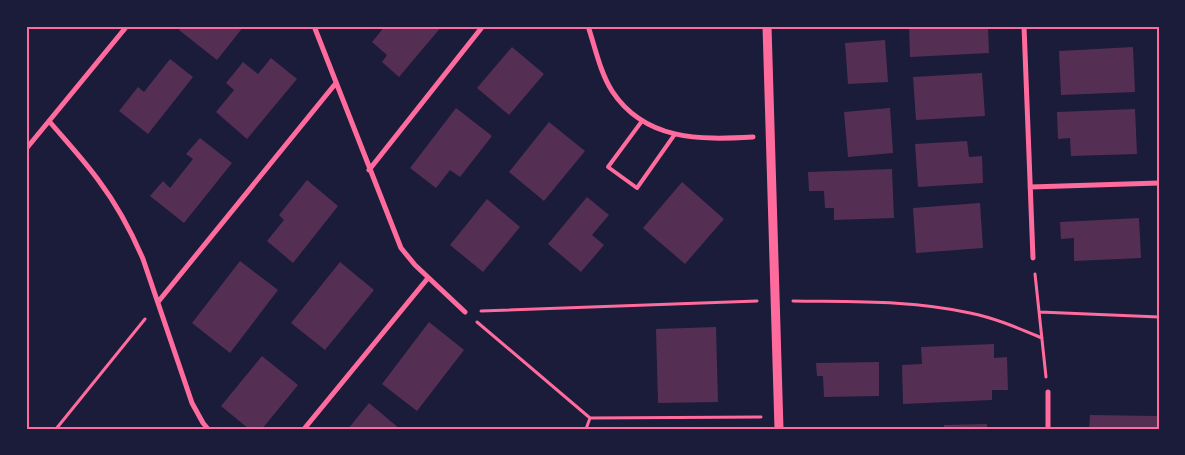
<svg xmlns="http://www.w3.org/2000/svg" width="1185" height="455" font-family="'Fira Sans',sans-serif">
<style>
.building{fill:#542f53}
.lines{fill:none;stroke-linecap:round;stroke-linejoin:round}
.path{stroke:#ff6b9d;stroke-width:3}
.service{stroke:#ff6b9d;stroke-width:4}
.minor{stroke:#ff6b9d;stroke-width:5}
.tertiary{stroke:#ff6b9d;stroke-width:9}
.neatline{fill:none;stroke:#ff6b9d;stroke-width:2}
</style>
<rect width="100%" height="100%" fill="#1b1b3a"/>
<path class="building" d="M182 26H244L217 60 179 30Z
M385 26H442L399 77 382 62 387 55 372 42Z
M909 26H988L989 53 910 57Z
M1087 26H1111V28L1087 29Z
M885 40 888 82 848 84 845 43Z
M512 47 544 74 509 115 477 88Z
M1133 47 1135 92 1061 95 1059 51Z
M271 58 297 79 247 139 216 112 234 90 226 83 243 62 258 74Z
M170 59 193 77 148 134 119 111 138 87 144 92Z
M982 73 985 116 916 120 913 77Z
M456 108 492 136 460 177 450 170 436 188 410 168Z
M890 108 893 153 848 157 844 112Z
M1135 109 1137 154 1071 156 1070 138 1058 139 1057 112Z
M549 122 585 151 544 201 509 172Z
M200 138 232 163 184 223 150 196 163 181 170 188 193 159 186 154Z
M967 141 969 157 982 156 983 183 918 187 915 144Z
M892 169 894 218 834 220V208H825L824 191H809L808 172Z
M307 180 338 206 293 263 267 241 284 220 279 215Z
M682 182 724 219 685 264 643 228Z
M587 197 609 215 592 235 604 245 581 272 548 244Z
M487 199 520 227 483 272 450 245Z
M980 203 983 248 916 253 913 208Z
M1139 218 1141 258 1074 261V238L1061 239 1060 222Z
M240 261 278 290 230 353 192 323Z
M340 262 374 290 325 350 291 323Z
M429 322 464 350 417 411 382 384Z
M716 327 718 402 658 403 656 329Z
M994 344V358L1007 357 1008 390H992V400L903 404 902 365 922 364 921 347Z
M262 356 298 385 262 429H249L221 406Z
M879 362V396L824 397 823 376H817L816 363Z
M369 403 400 429H348Z
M1090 415 1157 416V429H1089Z
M987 424V429H944V425Z"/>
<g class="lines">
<path class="path" d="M1035 274 1046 377
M793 301C852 302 911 300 970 313 995 318 1018 328 1042 338
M481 311 757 301
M1040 312 1159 317
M477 322 590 418 761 417
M56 429 145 319
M586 429 590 418"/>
<path class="service" d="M642 121 608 167 637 188 675 134"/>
<path class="minor" d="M314 26 401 248 415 265 465 312
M588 26C595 47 600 72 612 91 645 141 700 140 753 137
M1024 26 1033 258
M49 121C66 141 84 160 99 181 117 205 131 231 143 259L192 403 203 423 208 429
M26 149 127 26
M369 170 483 26
M1030 187 1159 183
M158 302 336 83
M1048 392V429
M304 429 428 278"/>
<path class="tertiary" d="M767 26 779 429"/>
</g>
<rect width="1185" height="455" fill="none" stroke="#1b1b3a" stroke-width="55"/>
<rect x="28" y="28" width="1130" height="400" class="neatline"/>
</svg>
